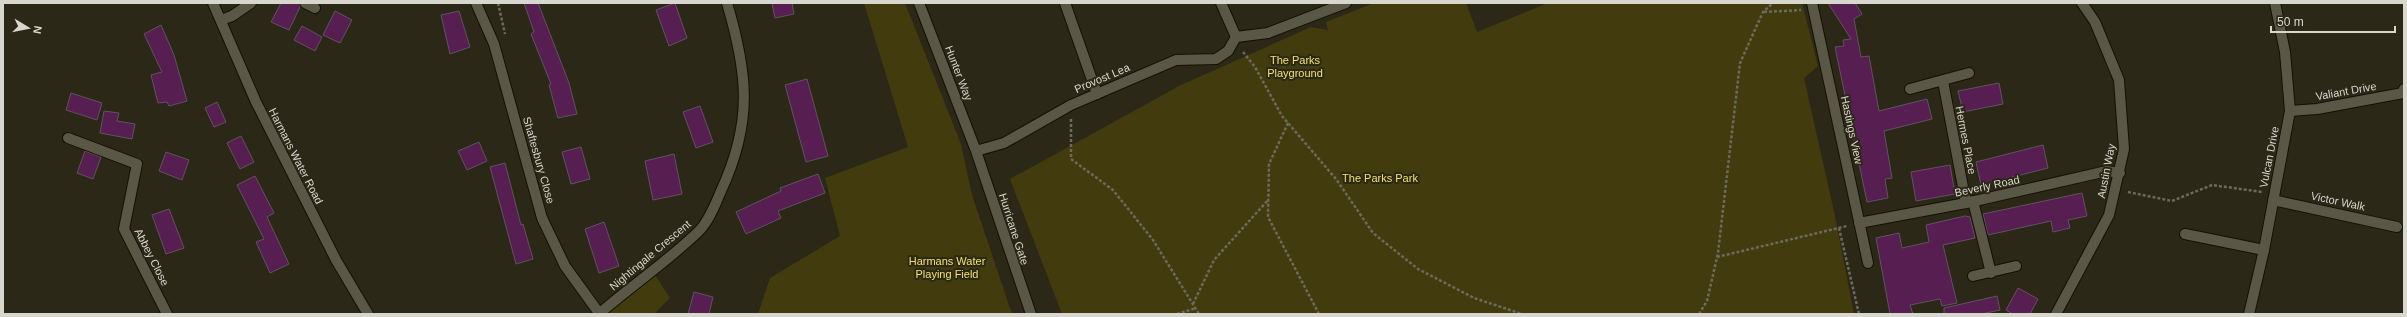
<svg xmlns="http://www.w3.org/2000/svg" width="2407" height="317" font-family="Arial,sans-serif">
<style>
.green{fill:#423b0e}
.building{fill:#571e52;stroke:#61525e}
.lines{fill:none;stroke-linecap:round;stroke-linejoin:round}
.service-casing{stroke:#131103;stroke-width:12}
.minor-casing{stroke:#131103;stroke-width:12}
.tertiary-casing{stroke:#131103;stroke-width:12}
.path{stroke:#6c6a5c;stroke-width:2.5;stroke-dasharray:3 2;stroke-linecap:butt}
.service{stroke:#595745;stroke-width:10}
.minor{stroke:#595745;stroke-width:10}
.tertiary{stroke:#595745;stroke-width:10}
.labels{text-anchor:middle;stroke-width:4;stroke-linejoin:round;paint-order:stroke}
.park-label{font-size:11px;fill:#f3e16a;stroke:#2b2818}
.street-label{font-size:11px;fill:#d8d7cd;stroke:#2b2818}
</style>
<rect width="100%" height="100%" fill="#2b2818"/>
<path class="green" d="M864 3H905L961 144 972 195 1012 314H758L770 278 840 236 825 178 908 147Z
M1374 3H1466L1477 32 1548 3H1802L1818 66 1804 78 1835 216 1854 314H1062L1010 179 1181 85 1311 27 1328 30 1326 22Z
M652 270 670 298 654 314H610L608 306Z"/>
<path class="building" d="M281 3H299L300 7 289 30 271 22Z
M524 3H538L569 83 577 114 558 118 549 85 551 84 531 34 534 32Z
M675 3 687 38 669 46 656 10Z
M772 3H792L794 14 775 18Z
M1828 3H1855L1862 14 1854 19 1861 57 1869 56 1879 111 1927 99 1932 119 1884 131 1892 178 1885 179 1888 198 1867 202 1835 47 1844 46 1843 40 1851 39Z
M335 11 352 20 340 43 323 35Z
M459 11 470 47 450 54 441 15Z
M161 25 174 55 187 101 169 106 167 102 158 103 151 75 162 72 144 34Z
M302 26 322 37 315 51 294 40Z
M807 79 828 156 806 162 785 85Z
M1999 83 2003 104 1963 112 1958 91Z
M71 93 102 103 97 120 66 110Z
M217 102 226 122 214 127 205 108Z
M700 106 713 142 696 148 683 112Z
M104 111 119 113 117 121 135 124 132 139 100 133Z
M241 136 254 162 240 169 227 143Z
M479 142 487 161 467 170 458 151Z
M2043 145 2048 168 1981 185 1976 162Z
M581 147 590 179 571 184 562 152Z
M85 151 101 157 93 179 77 173Z
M166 152 189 160 182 180 159 171Z
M674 154 682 194 653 200 645 161Z
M505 163 521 225 523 224 533 259 516 264 490 167Z
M1950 165 1955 194 1916 201 1911 172Z
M818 174 825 193 778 211 781 218 746 234 736 212 781 191 780 188Z
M255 176 274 213 267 217 289 264 270 273 256 242 264 239 237 185Z
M2082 193 2087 216 2068 220 2070 228 2053 232 2051 221 1988 235 1983 214Z
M169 209 184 248 166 254 152 215Z
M1965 216 1970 217 1975 238 1943 245 1957 303 1942 306 1940 299 1910 305 1913 314H1890L1876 238 1899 233 1902 248 1929 242 1926 225Z
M604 222 619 266 599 273 585 229Z
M2018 288 2038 299 2030 314H2013L2006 310Z
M694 292 713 297 709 314H688Z
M1997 296 2000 310 1981 314H1944V308Z"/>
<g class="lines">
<g class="service-casing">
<path id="service" d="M1065 3 1097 94
M1973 201 1991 273
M2185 234 2264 250
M1973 276 2016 266"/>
</g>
<g class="minor-casing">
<path id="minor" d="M305 3 315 8
M476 3 494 44 542 218 565 266 599 313
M919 3 976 151 1031 314
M1221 3 1236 37 1268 33 1346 3
M1812 3 1868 263
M221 20 232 16 251 3
M1943 81 1966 203
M1910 89 1969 73
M2290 111 2317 109 2403 93 2404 89
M68 138 137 164 124 229 167 314
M976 151 1004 143 1071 105 1176 60 1216 59 1228 51 1236 37
M2273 200 2397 227
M1859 223 1966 203 2107 171 2120 173
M599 314C631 286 668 261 699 231 709 221 716 203 721 191 753 122 748 74 727 3
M2056 314 2109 215 2124 149 2119 80 2095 22 2082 3
M2249 314 2264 250 2290 111 2285 52 2275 3"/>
</g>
<g class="tertiary-casing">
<path id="tertiary" d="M213 3 256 102 336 260 368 314"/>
</g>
<path class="path" d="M498 3 505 34
M1764 12 1801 10
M1243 52 1255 67 1282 116 1336 179 1373 233 1418 269 1474 298 1522 314
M1071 119V159L1113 190 1153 240 1199 314
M1288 123 1269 164 1268 217 1319 314
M2128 192 2172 201 2212 185 2262 192
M1839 228 1859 314
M1717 257 1847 226
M1193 304 1214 260 1269 199
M1177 314 1196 308
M1699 314 1707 301 1718 253 1740 63 1763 12 1773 3"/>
<use href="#service" class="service"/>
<use href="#minor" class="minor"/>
<use href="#tertiary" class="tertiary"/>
</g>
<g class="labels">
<g class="park-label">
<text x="1295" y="64">The Parks<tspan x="1295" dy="13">Playground</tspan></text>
<text x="1380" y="182">The Parks Park</text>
<text x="947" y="265">Harmans Water<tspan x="947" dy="13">Playing Field</tspan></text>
</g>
<g class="street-label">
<text transform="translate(959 73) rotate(69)" y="4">Hunter Way</text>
<text transform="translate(1102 78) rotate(-23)" y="4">Provost Lea</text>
<text transform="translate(2346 91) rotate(-10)" y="4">Valiant Drive</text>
<text transform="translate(1852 130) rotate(78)" y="4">Hastings View</text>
<text transform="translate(1966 140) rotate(79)" y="4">Hermes Place</text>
<text transform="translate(296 156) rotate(63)" y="4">Harmans Water Road</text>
<text transform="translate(2269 157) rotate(-79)" y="4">Vulcan Drive</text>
<text transform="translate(539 160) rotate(74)" y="4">Shaftesbury Close</text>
<text transform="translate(2106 171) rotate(-79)" y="4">Austin Way</text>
<text transform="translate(1987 186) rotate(-12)" y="4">Beverly Road</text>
<text transform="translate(2338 201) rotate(12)" y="4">Victor Walk</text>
<text transform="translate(1014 229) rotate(72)" y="4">Hurricane Gate</text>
<text transform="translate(650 255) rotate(-40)" y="4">Nightingale Crescent</text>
<text transform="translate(152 257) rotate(63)" y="4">Abbey Close</text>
</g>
</g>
<rect width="2407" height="317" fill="none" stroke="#d8d7cd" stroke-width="8"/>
<g transform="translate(28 28) rotate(100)" stroke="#2b2818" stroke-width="3" paint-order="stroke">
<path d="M0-3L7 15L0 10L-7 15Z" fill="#d8d7cd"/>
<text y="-6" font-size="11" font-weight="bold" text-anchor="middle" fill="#d8d7cd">N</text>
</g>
<path d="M2271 26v6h124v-6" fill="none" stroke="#d8d7cd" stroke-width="2"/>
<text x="2277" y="26" font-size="12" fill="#d8d7cd" stroke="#2b2818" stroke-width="3" paint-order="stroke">50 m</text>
</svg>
